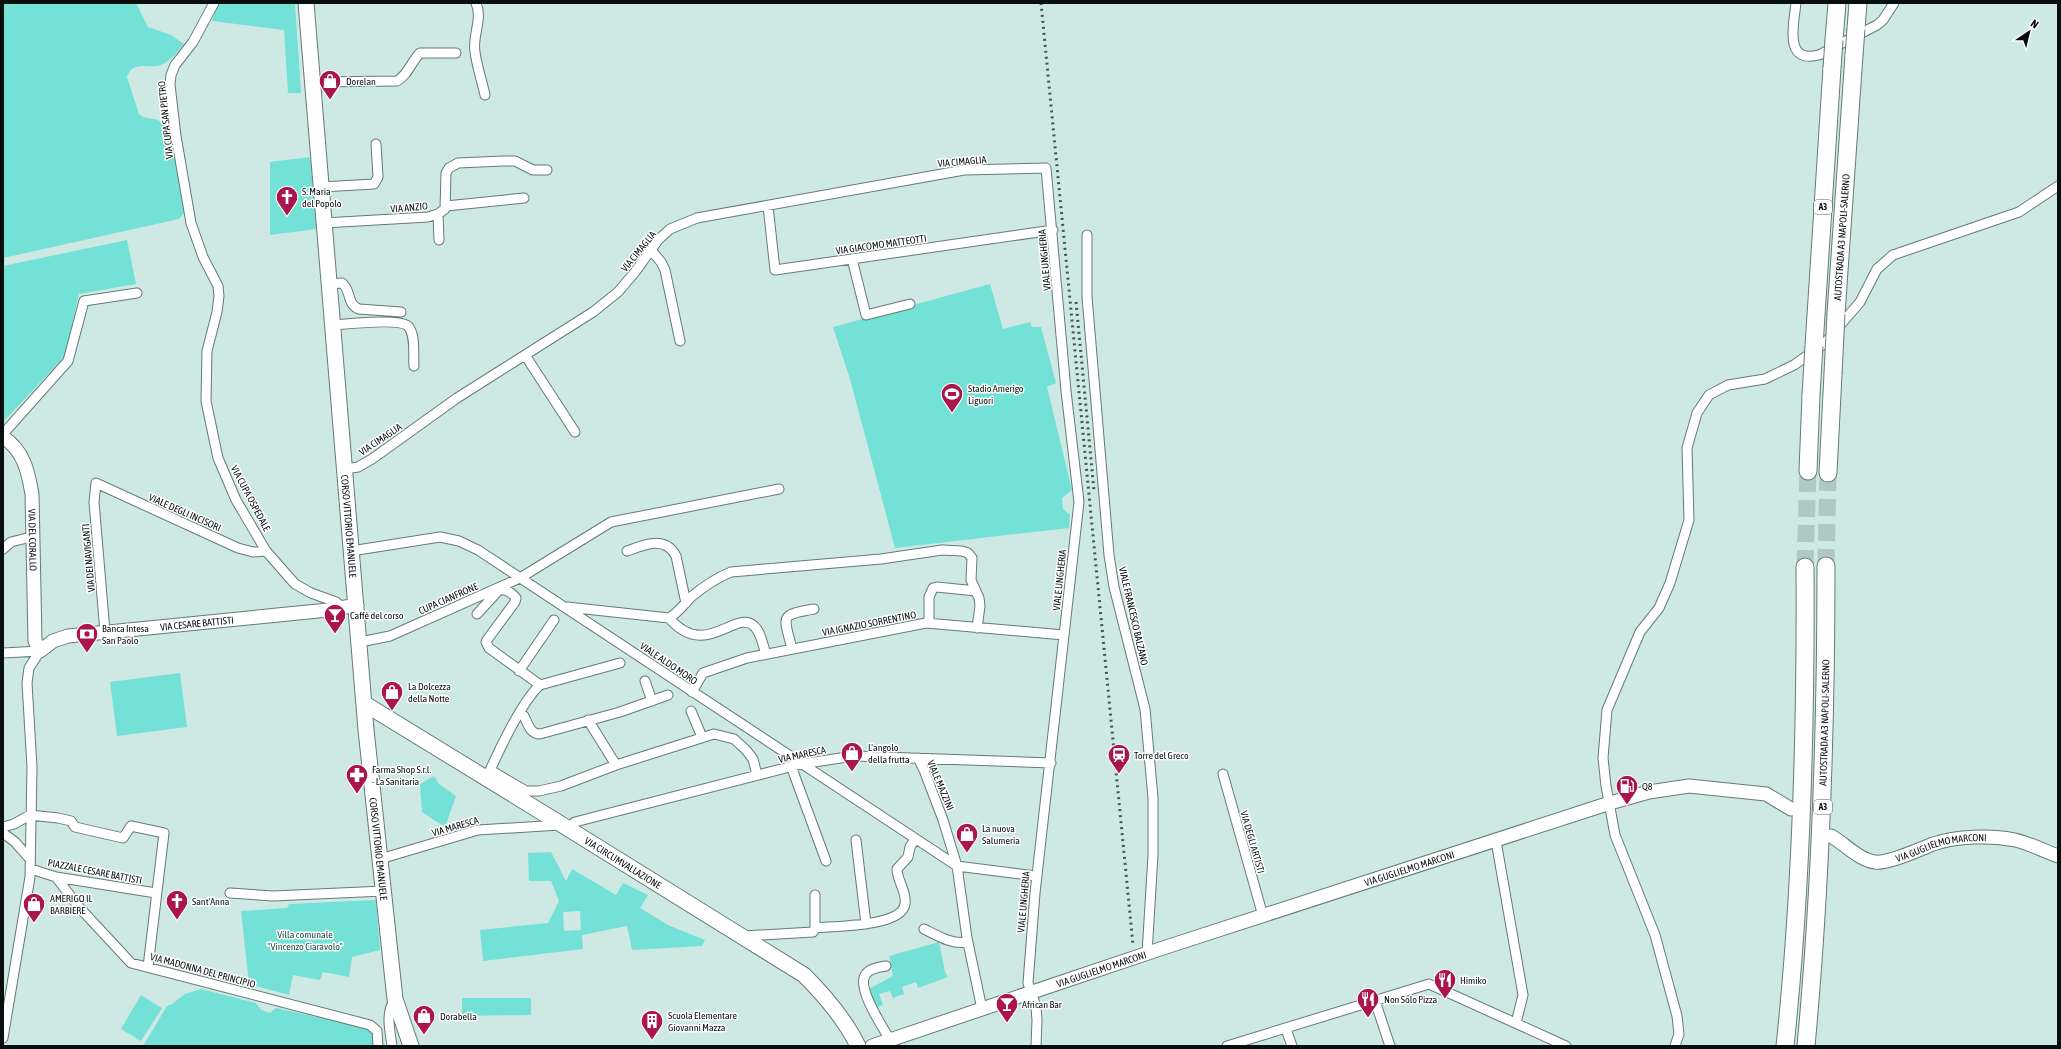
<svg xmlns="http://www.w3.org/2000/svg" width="2061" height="1049" font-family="'Asap Condensed',sans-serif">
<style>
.green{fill:#74e1d6;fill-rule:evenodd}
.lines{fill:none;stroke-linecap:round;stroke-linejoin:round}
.highway-tunnel{stroke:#b0c8c4;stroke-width:17;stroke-dasharray:17 8;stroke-linecap:butt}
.street-casing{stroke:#647b78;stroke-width:11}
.secondary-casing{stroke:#647b78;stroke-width:15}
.primary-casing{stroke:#647b78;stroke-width:17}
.highway-casing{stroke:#647b78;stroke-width:19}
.street{stroke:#fff;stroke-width:9}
.secondary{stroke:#fff;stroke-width:13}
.primary{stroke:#fff;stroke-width:15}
.highway{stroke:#fff;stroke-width:17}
.rail{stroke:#475452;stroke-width:3;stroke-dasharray:2 4;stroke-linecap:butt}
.highway-bridge-casing{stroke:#647b78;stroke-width:19;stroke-linecap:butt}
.highway-bridge{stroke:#fff;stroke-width:17}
.labels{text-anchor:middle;stroke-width:3;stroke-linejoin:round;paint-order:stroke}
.shield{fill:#fff;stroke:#525857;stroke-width:1}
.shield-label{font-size:9px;font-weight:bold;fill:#08100f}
.poi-label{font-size:10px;fill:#08100f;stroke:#fff;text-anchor:start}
.street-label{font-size:10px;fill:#08100f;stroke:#fff}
.park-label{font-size:10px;fill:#174a45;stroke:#fff}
</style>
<rect width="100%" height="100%" fill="#cee8e4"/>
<path class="green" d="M3 3H136L148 27 171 35 184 44C178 51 171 60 163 64 151 71 134 58 127 77L139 114 143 117 158 120 172 130 184 213 179 219 3 258Z
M218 3H295L301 93H288L284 30 212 21Z
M310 157 317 229 270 235V162Z
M127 240 136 284 79 294 65 356 3 422V266Z
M990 284 1003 329 1030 322 1032 327H1041L1056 383 1047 387 1072 490 1062 498 1063 509 1070 515 1069 528 895 548 850 379 833 327Z
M180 673 187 727 117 736 110 682Z
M434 776 439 784 456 796 445 827 422 812 420 784Z
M551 852 566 881 572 869 616 895 623 883 648 895 640 908 668 925 705 940 702 946 632 950 627 926 582 935 583 949 483 961 480 930 548 923 559 901 551 881H529L528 853ZM580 911 581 930 564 931 563 912Z
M376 900 380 950 352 957 349 977 323 972 320 980 293 975 289 995 249 984 241 911 287 908 289 904Z
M939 942 945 972 948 977 918 988 916 982 902 987 904 994 893 998 890 991 879 994 883 1005 878 1007 867 990 893 976 889 956Z
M201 989 256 1003 261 1010 270 1013 276 1008 367 1028 372 1033 374 1046H143L167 1006 172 1004 185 994Z
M141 995 162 1008 141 1041 121 1029Z
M462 998H531V1015L462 1016Z"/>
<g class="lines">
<path class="highway-tunnel" d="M1826 566 1828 473
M1805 567 1808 471"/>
<g class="street-casing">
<path id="street" d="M214 3 193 42 175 65 171 75 170 85 176 136 191 223 203 257 218 286 219 296 217 312 207 351 206 401 215 444 218 458 236 500 266 551 295 584 311 593 336 602 342 607
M476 3C483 19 472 36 475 52 477 67 482 81 485 95
M1796 3C1794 23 1783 64 1819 55L1877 25 1883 20 1894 3
M313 82 397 81C408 75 411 62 420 53H456
M321 187 374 184 378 177 376 144
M446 206 524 198
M768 206 775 270 1053 230
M438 214 439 240
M324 223 428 217 438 214 445 209 446 173 449 168 458 163 503 161H515L533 170H547
M1087 235V297L1109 555 1114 587 1145 709 1153 798V855L1147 954
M651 250 661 262 665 270 680 341
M852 259 866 315 910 304
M329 284 342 283C352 291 346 304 359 309L401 312
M333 325C346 324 399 318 408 326 416 335 413 355 414 366
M525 355 575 432
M3 434 68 361 84 301 137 293
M345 469 358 467 372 459 457 398 593 312 618 292 635 272 658 240 670 229 697 218 964 170 1046 168 1066 391 1079 502 1035 893 1028 983 1036 1007 1037 1020 1036 1046
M3 549 11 542 31 537
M351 551 440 537 459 541 478 550 957 866 1036 876
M627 551C644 545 665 535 676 556L686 603
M567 607 669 618C678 613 684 604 691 597 703 587 716 578 731 572L881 559 942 550 962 551 968 553 972 558 971 580 979 598 980 606 977 628
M477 614 499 590C506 589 512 593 516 598L515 602 487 640 486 642 489 648 540 685
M669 618C706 661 736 608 754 626 761 632 763 646 766 654
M929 623V597L933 588 937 587 976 591
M105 632 94 502 96 483 238 548 253 552 266 551
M360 642 390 636 520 578 611 522 779 489
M792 649C784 616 778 615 814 609
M3 653 40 651
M519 671 554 620
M645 681 652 701
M692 692 703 673 747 658 926 623 1064 635
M691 711 702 737
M524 716C528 724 530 734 540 734L620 712 668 695
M588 720 616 765
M918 758 924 770 943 820 957 866 967 938 982 1009
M791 766 826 861
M490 770 526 791H539L561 786 616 765 714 734 734 739 746 750 753 759 757 775
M1223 774 1263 916
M488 775C498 752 522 701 540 685L620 663
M30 815 58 818 71 821 75 827 123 838 131 826 164 833 148 967
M3 827 14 824 30 815
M567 828 575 822 801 764 854 756 1051 763
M3 833 15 842 30 859
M856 840 866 924
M1496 841 1523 995 1516 1023
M380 859 478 830 560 825
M31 869 56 877 156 893
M56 877 78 906 131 963 370 1025 377 1031 378 1046
M230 893 273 896 384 891
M815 928C834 926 902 927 905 904 907 891 897 881 897 869L908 857 910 847 915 839
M924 929C938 936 952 945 968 942
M744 936 813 932 815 928V895
M886 966C880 967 870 968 866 974 855 987 883 1027 890 1040
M1375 1001 1390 1046
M1286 1029 1292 1046
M3 1038 30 877 32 767 27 683 29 668 40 651
M392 1046C390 1030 385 1013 395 999
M1227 1046 1429 984 1566 1046
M1675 1046 1679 1034 1677 1016 1655 935 1615 835 1606 786 1603 758 1607 710 1640 632 1659 608 1670 583 1689 520 1687 448 1697 413 1709 395 1728 385 1765 379 1794 365 1824 344 1860 302 1877 269 1893 255 2019 212 2058 186"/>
</g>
<g class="secondary-casing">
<g id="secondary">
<path id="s1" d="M3 437C24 451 28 471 32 494L35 641 40 651 53 641 68 636 328 610 357 605"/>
<path id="s2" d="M1831 836C1845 844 1859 860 1875 862 1888 864 1920 849 1933 844 1957 836 1991 835 2015 840 2029 843 2044 851 2058 856"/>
<path id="s3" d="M872 1046 1163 948 1610 803 1649 792 1689 786 1766 794 1791 809"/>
</g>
</g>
<g class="primary-casing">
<g id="primary">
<path id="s4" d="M306 3 366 730 395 999 411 1046"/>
<path id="s5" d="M365 704 556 821 804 975C825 996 845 1019 858 1046"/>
</g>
</g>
<g class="highway-casing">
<g id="highway">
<path d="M1856 29 1858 3"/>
<path d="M1834 40 1837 3"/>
<path id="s6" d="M1836 314 1854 55"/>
<path d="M1814 346 1832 68"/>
<path d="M1808 471 1811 395"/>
<path d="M1828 473 1833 374"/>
<path d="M1785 1046C1802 887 1806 727 1805 567"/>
<path id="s7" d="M1806 1046C1821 886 1826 727 1826 566"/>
</g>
</g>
<use href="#street" class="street"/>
<use href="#secondary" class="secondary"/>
<use href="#primary" class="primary"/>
<use href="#highway" class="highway"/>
<path class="rail" d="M1041 3 1133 945
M1076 302 1094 491"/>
<g class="highway-bridge-casing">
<path id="highway-bridge" d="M1854 55 1856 29
M1832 68 1834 40
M1833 374 1836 314
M1811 395 1814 346"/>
</g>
<use href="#highway-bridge" class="highway-bridge"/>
</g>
<defs>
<g id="shop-pin" transform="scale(1.15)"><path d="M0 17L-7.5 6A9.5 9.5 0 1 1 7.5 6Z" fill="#a9154c" stroke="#fff"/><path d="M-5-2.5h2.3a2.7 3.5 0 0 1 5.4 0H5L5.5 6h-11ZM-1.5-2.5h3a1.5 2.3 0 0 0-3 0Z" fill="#fff"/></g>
<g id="church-pin" transform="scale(1.15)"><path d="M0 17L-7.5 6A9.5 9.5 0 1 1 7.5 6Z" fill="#a9154c" stroke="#fff"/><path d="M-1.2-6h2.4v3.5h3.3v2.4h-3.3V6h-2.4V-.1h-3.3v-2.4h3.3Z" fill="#fff"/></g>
<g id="stadium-pin" transform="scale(1.15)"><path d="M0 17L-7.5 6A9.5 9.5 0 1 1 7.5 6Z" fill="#a9154c" stroke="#fff"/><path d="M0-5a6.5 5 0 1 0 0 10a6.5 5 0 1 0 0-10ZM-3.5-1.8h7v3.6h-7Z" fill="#fff"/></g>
<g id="bar-pin" transform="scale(1.15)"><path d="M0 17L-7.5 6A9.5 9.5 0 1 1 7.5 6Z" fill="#a9154c" stroke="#fff"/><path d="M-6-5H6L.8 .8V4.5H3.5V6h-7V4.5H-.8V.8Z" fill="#fff"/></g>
<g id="bank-pin" transform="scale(1.15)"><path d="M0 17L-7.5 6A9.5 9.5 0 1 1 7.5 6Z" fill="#a9154c" stroke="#fff"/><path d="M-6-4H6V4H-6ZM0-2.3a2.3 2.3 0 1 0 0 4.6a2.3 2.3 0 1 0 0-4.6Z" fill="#fff"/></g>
<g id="station-pin" transform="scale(1.15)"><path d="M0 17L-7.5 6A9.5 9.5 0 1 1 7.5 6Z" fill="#a9154c" stroke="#fff"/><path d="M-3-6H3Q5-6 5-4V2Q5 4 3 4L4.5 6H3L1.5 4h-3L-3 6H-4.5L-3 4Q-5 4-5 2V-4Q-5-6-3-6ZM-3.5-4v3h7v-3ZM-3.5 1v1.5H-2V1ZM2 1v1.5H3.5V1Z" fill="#fff"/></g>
<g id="pharmacy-pin" transform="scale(1.15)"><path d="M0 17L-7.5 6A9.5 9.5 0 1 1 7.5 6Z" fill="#a9154c" stroke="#fff"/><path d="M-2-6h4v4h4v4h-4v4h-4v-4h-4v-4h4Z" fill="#fff"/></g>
<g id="fuel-pin" transform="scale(1.15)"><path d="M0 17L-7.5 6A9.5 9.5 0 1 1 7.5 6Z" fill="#a9154c" stroke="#fff"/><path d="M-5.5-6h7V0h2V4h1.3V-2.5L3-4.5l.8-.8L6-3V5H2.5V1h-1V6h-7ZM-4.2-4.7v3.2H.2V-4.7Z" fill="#fff"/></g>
<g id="restaurant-pin" transform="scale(1.15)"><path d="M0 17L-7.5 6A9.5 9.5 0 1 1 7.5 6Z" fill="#a9154c" stroke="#fff"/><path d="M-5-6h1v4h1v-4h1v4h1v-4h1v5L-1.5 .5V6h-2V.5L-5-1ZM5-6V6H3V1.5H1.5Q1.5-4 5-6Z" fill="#fff"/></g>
<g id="building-pin" transform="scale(1.15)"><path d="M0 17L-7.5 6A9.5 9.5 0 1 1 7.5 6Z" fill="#a9154c" stroke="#fff"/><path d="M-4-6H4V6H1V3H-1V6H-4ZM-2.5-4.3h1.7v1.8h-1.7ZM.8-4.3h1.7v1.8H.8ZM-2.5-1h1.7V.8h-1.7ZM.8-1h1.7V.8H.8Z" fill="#fff"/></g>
</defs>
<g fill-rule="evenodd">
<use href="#shop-pin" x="330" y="81"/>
<use href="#church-pin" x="287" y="197"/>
<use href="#stadium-pin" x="952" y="394"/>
<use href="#bar-pin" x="335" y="615"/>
<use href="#bank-pin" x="87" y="634"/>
<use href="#shop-pin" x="392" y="692"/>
<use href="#shop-pin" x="852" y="753"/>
<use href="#station-pin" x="1119" y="755"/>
<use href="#pharmacy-pin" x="357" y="775"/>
<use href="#fuel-pin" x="1627" y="786"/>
<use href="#shop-pin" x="967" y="834"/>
<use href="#church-pin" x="177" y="901"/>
<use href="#shop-pin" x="34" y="904"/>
<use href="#restaurant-pin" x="1445" y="980"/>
<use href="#restaurant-pin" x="1368" y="999"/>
<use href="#bar-pin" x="1007" y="1004"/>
<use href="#shop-pin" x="424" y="1016"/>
<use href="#building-pin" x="652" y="1021"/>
</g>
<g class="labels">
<g class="shield">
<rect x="1814" y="200" width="18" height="14" rx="3"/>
<rect x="1814" y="800" width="18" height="14" rx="3"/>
</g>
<g class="shield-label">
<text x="1823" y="210">A3</text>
<text x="1823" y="810">A3</text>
</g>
<g class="poi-label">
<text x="346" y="85">Dorelan</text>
<text x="302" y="195">S. Maria<tspan x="302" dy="12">del Popolo</tspan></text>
<text x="968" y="392">Stadio Amerigo<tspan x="968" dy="12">Liguori</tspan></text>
<text x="350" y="619">Caffè del corso</text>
<text x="102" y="632">Banca Intesa<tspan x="102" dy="12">San Paolo</tspan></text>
<text x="408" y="690">La Dolcezza<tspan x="408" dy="12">della Notte</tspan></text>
<text x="868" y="751">L'angolo<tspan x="868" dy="12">della frutta</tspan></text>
<text x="1134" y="759">Torre del Greco</text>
<text x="372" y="773">Farma Shop S.r.l.<tspan x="372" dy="12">- La Sanitaria</tspan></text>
<text x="1642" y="790">Q8</text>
<text x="982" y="832">La nuova<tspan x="982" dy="12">Salumeria</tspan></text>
<text x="50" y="902">AMERIGO IL<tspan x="50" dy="12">BARBIERE</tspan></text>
<text x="192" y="905">Sant'Anna</text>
<text x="1460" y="984">Himiko</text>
<text x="1384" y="1003">Non Solo Pizza</text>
<text x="1022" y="1008">African Bar</text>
<text x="668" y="1019">Scuola Elementare<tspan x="668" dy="12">Giovanni Mazza</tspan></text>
<text x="440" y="1020">Dorabella</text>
</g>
<g class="street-label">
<text transform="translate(165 120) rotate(-96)" y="4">VIA CUPA SAN PIETRO</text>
<text transform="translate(962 161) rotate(-5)" y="4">VIA CIMAGLIA</text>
<text transform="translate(409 207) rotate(-5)" y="4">VIA ANZIO</text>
<text dy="4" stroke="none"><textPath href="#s6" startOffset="77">AUTOSTRADA A3 NAPOLI-SALERNO</textPath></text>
<text transform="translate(881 244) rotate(-8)" y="4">VIA GIACOMO MATTEOTTI</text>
<text transform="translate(638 251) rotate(-51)" y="4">VIA CIMAGLIA</text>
<text transform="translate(1044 260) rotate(-95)" y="4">VIALE UNGHERIA</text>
<text transform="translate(380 439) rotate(-34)" y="4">VIA CIMAGLIA</text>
<text transform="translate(251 498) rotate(62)" y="4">VIA CUPA OSPEDALE</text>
<text transform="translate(185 512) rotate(24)" y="4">VIALE DEGLI INCISORI</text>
<text dy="4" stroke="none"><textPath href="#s4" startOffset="525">CORSO VITTORIO EMANUELE</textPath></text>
<text dy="4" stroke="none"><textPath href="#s1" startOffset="112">VIA DEL CORALLO</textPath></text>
<text transform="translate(88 558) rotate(-95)" y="4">VIA DEI NAVIGANTI</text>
<text transform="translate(1059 580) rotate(-84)" y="4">VIALE UNGHERIA</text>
<text transform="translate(448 598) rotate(-24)" y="4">CUPA CIANFRONE</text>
<text transform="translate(1134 616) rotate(77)" y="4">VIALE FRANCESCO BALZANO</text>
<text dy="4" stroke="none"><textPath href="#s1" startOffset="386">VIA CESARE BATTISTI</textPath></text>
<text transform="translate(869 623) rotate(-11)" y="4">VIA IGNAZIO SORRENTINO</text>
<text transform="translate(669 663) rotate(34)" y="4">VIALE ALDO MORO</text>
<text dy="4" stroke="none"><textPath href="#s7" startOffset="324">AUTOSTRADA A3 NAPOLI-SALERNO</textPath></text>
<text transform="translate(802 754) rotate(-12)" y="4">VIA MARESCA</text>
<text transform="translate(941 785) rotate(67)" y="4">VIALE MAZZINI</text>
<text transform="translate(455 826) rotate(-16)" y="4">VIA MARESCA</text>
<text transform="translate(1253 842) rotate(74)" y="4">VIA DEGLI ARTISTI</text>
<text dy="4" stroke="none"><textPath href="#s4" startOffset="849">CORSO VITTORIO EMANUELE</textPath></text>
<text dy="4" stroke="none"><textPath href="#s2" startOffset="120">VIA GUGLIELMO MARCONI</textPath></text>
<text dy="4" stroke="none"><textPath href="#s5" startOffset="303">VIA CIRCUMVALLAZIONE</textPath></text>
<text dy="4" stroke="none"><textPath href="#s3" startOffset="566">VIA GUGLIELMO MARCONI</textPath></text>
<text transform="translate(95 871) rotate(11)" y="4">PIAZZALE CESARE BATTISTI</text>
<text transform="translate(1023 902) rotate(-85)" y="4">VIALE UNGHERIA</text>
<text transform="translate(203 970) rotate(15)" y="4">VIA MADONNA DEL PRINCIPIO</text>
<text dy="4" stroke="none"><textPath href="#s3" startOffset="242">VIA GUGLIELMO MARCONI</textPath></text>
</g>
<g class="park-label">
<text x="305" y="938">Villa comunale<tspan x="305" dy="12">"Vincenzo Ciaravolo"</tspan></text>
</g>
</g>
<rect width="2061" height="1049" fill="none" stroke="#08100f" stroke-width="8"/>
<g transform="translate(2029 32) rotate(35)" stroke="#ffffff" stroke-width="3" paint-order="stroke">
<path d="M0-3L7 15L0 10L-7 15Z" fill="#08100f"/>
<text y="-6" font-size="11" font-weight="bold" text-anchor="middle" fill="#08100f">N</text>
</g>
</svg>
